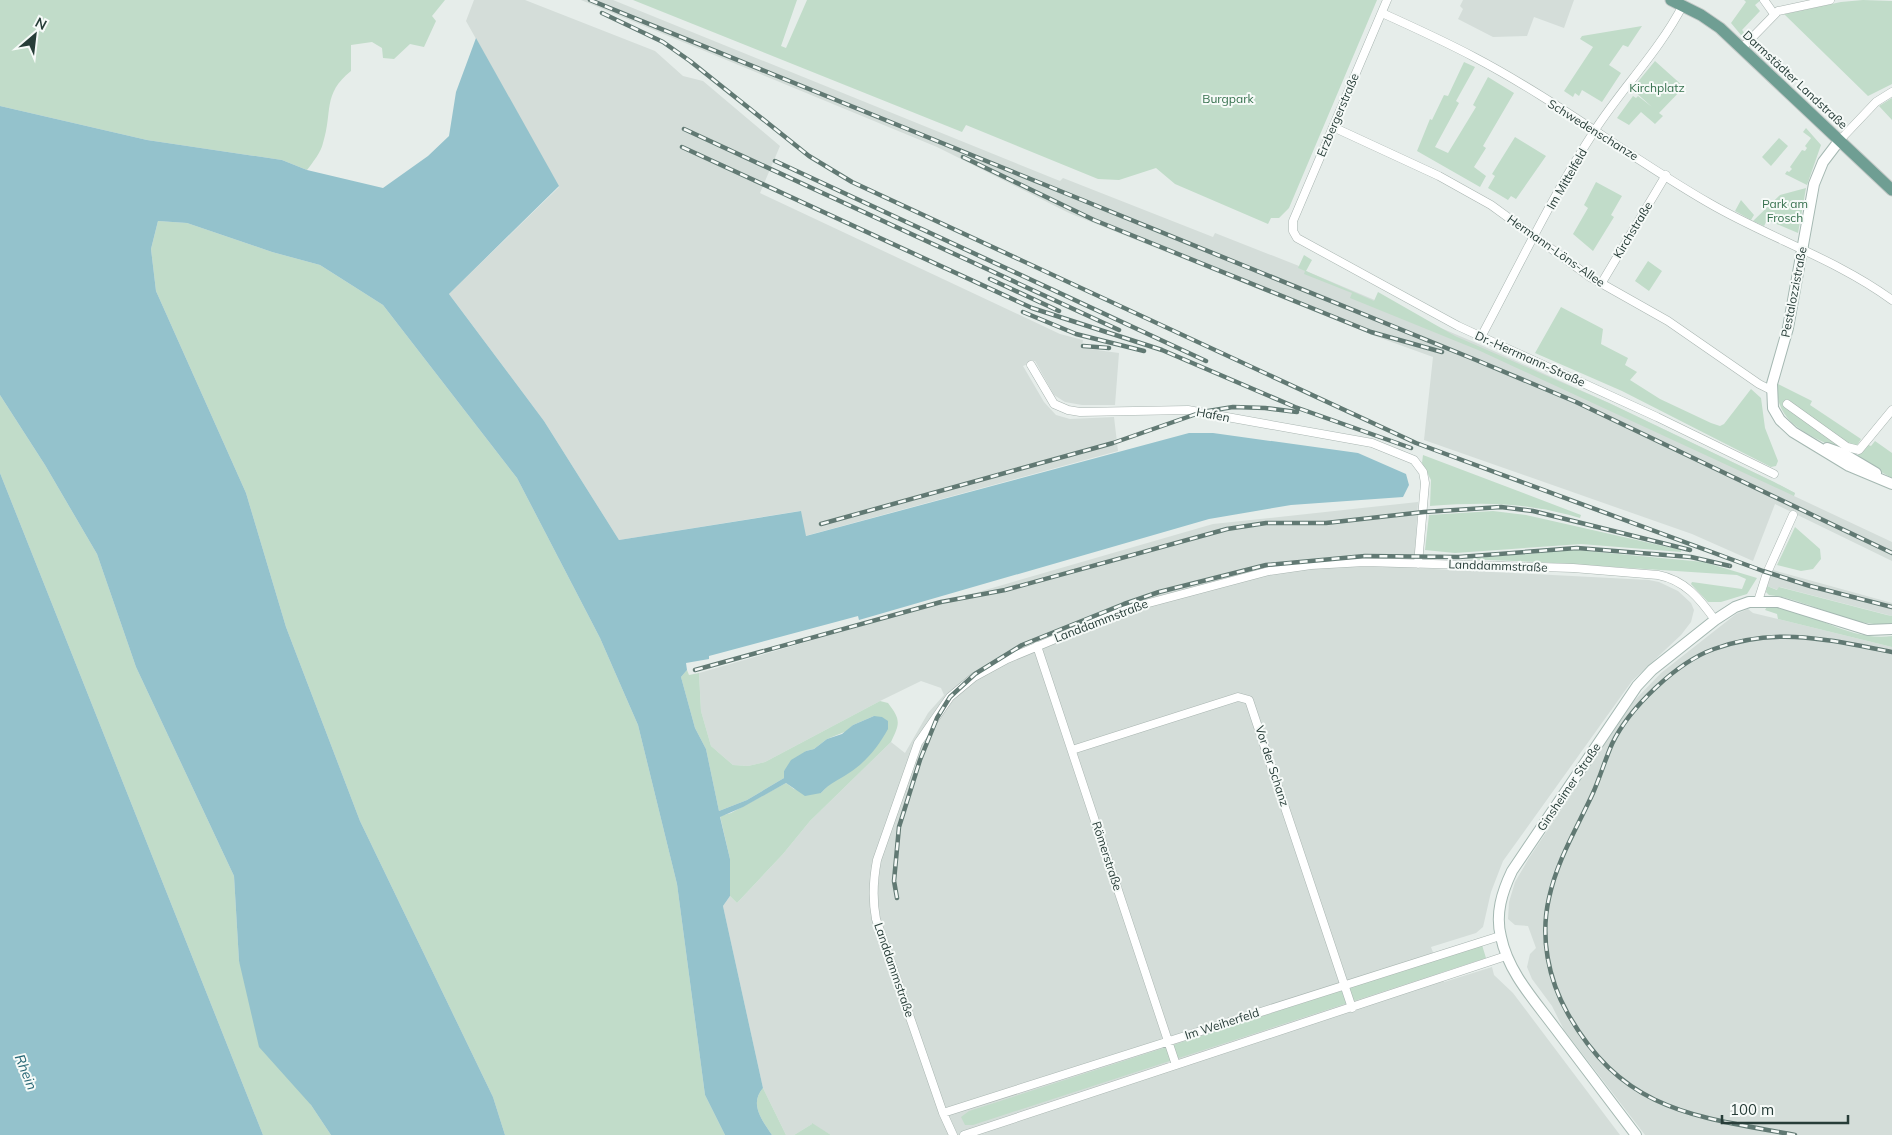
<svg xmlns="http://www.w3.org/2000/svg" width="1892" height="1135" font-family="Mulish,sans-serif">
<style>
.built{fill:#d4ddd9}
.green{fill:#c1dcc9}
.water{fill:#94c2cc}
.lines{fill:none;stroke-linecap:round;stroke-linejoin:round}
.street-casing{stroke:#a9b5b1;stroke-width:9}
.secondary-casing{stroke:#a5b8b2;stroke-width:12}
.primary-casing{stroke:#c3c9c7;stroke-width:13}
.street{stroke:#fff;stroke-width:8}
.secondary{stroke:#fff;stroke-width:10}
.primary{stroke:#6f9e93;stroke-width:11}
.rail-casing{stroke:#617973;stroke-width:4.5}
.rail{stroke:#f6faf8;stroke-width:2.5;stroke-dasharray:8;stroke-linecap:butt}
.labels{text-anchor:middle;stroke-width:4;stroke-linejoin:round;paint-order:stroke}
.street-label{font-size:12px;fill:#273d38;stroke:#f6faf8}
.park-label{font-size:12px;fill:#35704d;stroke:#f6faf8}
.water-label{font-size:14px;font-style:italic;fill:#266573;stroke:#f6faf8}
</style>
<rect width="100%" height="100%" fill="#e6edea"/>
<path class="built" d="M474 0H525L655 51 683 76 703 81 780 146 760 193 1060 334 1083 340 1082 348 1119 353 1115 405H1082L1065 402 1054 395 1035 361 1023 366 1044 402 1056 415 1070 419 1114 417 1118 451 805 536 800 511 619 540 544 421 449 294 559 187 466 21Z
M581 0H613L1060 181 1063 178 1213 237 1215 233 1299 266V268L1474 342 1609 403 1774 482 1795 493 1794 496 1892 542V561L1775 504 1753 561 1692 534 1424 440 1433 357 1375 336 1069 213 937 147Z
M1463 0H1574L1564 28 1534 17 1527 36 1493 37 1458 19 1463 9 1460 6Z
M1418 502 1414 568 1649 580 1659 582 1678 591 1691 603 1694 610 1691 622 1681 635 1632 681 1503 861 1491 892 1483 927 1476 933 1431 947 1444 982 1492 967 1494 975 1513 993 1620 1135H831L812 1124 794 1135H786L763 1088 723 906 730 896 737 903 783 854 810 821 891 742 905 753 928 713 944 695 941 688 921 681 880 701 765 762 748 766 733 765 711 746 701 711 699 673 1213 524Z
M1773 570 1892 603V616L1780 587 1778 590 1767 586Z
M1748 609 1753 613 1892 647V1135H1645L1564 1030 1552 1006 1532 979 1527 967 1530 954 1536 948 1528 926 1515 925 1508 919 1509 902 1515 882 1529 858 1633 702 1661 673 1736 614Z"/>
<path class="green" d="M0 0H445L432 16 436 21 424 47 410 44 394 59 383 58 382 48 372 42 351 45V71C322 94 333 112 323 143 321 152 313 162 307 170L282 160 147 140 0 106Z
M633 0H797L781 46 786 48 807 0H1377L1289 208 1279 218H1271L1268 224 1175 184 1156 168 1119 180 1098 179 966 125 962 132Z
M1744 0H1761L1755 5 1760 11 1742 30 1747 36 1741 35 1731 23 1746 2Z
M1863 0 1892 1V84L1868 96 1784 14 1841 2Z
M1642 26 1628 47 1623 45 1609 65 1621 73 1602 102 1582 90 1579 96 1575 93 1573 97 1564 91 1593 47 1580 39 1582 36Z
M1655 61 1684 87 1659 113 1663 116 1655 124 1641 112 1629 125 1617 118 1633 96 1636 98 1638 96 1652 107 1632 89Z
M1464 62 1475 67 1456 101 1459 103 1435 147 1448 153 1476 107 1473 105 1488 77 1514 93 1483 146 1486 148 1474 167 1486 176 1480 187 1417 151 1430 119 1432 120 1444 95 1448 96Z
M1892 98V120L1879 106Z
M1806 128 1821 145 1807 185 1785 174 1787 171 1789 172 1792 169 1790 167 1802 150 1805 151 1807 148 1805 146 1811 138 1803 132Z
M1515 137 1546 156 1516 199 1511 196 1508 200 1488 188 1495 176 1492 174Z
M1779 138 1788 146 1771 166 1762 157Z
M1596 182 1622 196 1611 215 1614 217 1593 251 1573 234 1588 208 1584 205Z
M1806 188 1798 233 1767 220 1764 226 1753 221 1780 195Z
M1741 200 1754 215 1751 220 1735 211Z
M158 221 187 223 272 252 320 265 383 305 517 478 600 638 638 725 677 884 705 1095 725 1135H505L493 1097 360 821 286 627 246 493 156 291 151 249Z
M1304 255 1312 260 1306 271 1374 301 1378 292 1455 336 1609 403 1774 482 1795 493 1794 496 1478 350 1350 298 1352 293 1304 274 1305 271 1298 268Z
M1648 261 1662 271 1649 291 1635 281Z
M1561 307 1603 329 1601 344 1628 358 1625 365 1637 372 1630 380 1660 399 1711 423 1720 426 1724 424 1751 389 1761 398 1765 428 1778 461 1776 466 1771 467 1622 391 1535 353Z
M1778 384 1812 401 1810 405 1861 439 1851 455C1821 439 1772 427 1778 384Z
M0 395 45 465 97 554 136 667 234 876 239 961 311 1105 331 1135H263L0 473Z
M1875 441 1892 453V478L1856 458 1866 444 1871 446Z
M1423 455 1581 515 1580 518C1525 502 1486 502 1430 506L1431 480 1422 463Z
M1493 511 1526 515 1681 550V552L1581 544 1455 553 1425 550 1429 515Z
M1795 527 1820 549 1821 559 1813 569 1801 571 1777 565Z
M1576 550 1704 562 1757 578 1747 594 1721 602H1708L1691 584 1692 582 1742 589 1746 579 1737 575 1538 562 1463 559Z
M1767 586 1777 590 1779 587 1887 615 1892 616V623C1857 631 1806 598 1769 595L1766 592Z
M1767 607C1810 608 1847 642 1892 636V647L1778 619 1777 614 1765 610Z
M687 670 689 675 699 673 701 711 711 746 733 765 748 766 765 762 880 701 888 703C901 720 900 723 891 742L810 821 783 854 737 903 730 896V859L720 816 731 813 786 783 794 789 821 793 832 781 848 773 874 716 853 725 847 731 827 739 814 749 806 751 784 771V778L747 800 719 811 706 749 695 728 681 677Z
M1482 945 1486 958 973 1125H965L961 1117 969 1111Z
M763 1088 786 1135H772C762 1120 749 1104 763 1088Z
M812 1123 831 1135H794L812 1124Z"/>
<path class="water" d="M476 38 559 186 449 294 544 421 619 540 801 511 806 536 1189 433H1213L1358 453 1406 474 1409 485 1403 497 1291 505 1209 519 859 620 858 616 709 656V659L686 663 687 670 681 677 695 728 706 749 719 811 747 800 784 778V771L791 760 806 751 814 749 827 739 842 734 853 725 874 716 882 717 888 721V729C878 747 866 762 849 773 837 781 831 782 821 793L805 796 786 783 743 807 720 817 730 859V896L723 906 763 1088C749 1104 762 1120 772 1135H725L705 1095 677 884 638 725 600 638 517 478 383 305 320 265 272 252 187 223 158 221 151 249 156 291 246 493 286 627 360 821 493 1097 505 1135H331L311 1105 259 1047 239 961 234 876 136 667 97 554 45 465 0 395V106L147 140 282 160 307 170 383 188 428 156 449 136 456 92Z
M0 473 263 1135H0Z"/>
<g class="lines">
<g class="street-casing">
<path id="street" d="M1387 0 1293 221V231L1297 238 1458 326 1657 417 1774 474
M1764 0 1774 14
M1382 13C1413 27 1444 41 1474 57 1556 100 1629 157 1709 203 1769 238 1836 259 1892 300
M1741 49 1778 11 1830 0
M1333 127 1439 176 1491 205 1590 277 1668 321 1759 384 1771 390
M1839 141 1876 102 1892 92
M1601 284 1666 175
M1481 337C1518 268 1552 196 1595 130 1623 87 1659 51 1683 5
M1031 365 1054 404 1068 410 1080 412 1188 410 1372 443 1414 460 1423 472 1425 483 1418 564
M1787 404 1847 447 1859 450 1892 410
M1758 601 1767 573 1793 515
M1037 646 1176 1065
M1072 750 1238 697 1249 700 1352 1008
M943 1113 1500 936
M953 1135 943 1113 876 919C872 898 873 881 877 860L918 743 950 697 974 677 1007 659 1130 608 1269 571 1311 565 1365 562 1573 568 1658 575C1685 580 1700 599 1715 620
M964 1135 1506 956"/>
</g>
<g class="secondary-casing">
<path id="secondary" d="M1839 141 1823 162 1814 184 1788 328 1772 384 1773 408 1780 420 1793 432 1849 466 1892 484
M1827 448 1844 454 1876 473
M1636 1135C1609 1099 1582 1064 1555 1028 1535 1001 1508 972 1501 937 1495 914 1502 892 1512 871L1637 686 1652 670 1715 620 1735 607 1749 602H1778L1868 630 1892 629"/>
</g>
<g class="primary-casing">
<path id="primary" d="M1671 0 1701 15 1720 28 1892 190"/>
</g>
<use href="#street" class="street"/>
<use href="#secondary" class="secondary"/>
<use href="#primary" class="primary"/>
<g class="rail-casing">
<path id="rail" d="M590 0 1476 360 1576 402 1892 553
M602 13 663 42 690 61 809 156 852 182 1416 443 1763 571 1810 586 1892 607
M684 129 1119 330
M682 147 1032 308 1162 350 1295 407 1411 448
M963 157 1094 220 1371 332 1442 352
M775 161 1206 361
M990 279 1059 311
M1023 312 1076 334 1144 351
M1083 346 1109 348
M821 524 1113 443 1202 412 1233 407 1265 408 1297 412
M695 670 941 602 1005 590 1227 529 1266 523H1326L1424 512 1501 507 1533 511 1690 550
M897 898 894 881 899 827 920 760 937 718 950 697 975 674 1022 645 1124 604 1159 592 1266 565 1365 556 1459 557 1577 548 1691 557 1730 566
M1795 1135C1694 1116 1624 1112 1568 1014 1548 979 1540 937 1549 898 1557 860 1577 828 1593 793 1600 777 1605 760 1612 744 1629 708 1677 662 1714 649 1777 626 1829 640 1892 652"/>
</g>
<use href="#rail" class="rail"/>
</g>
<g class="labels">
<g class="street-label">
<text transform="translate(1795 80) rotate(43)" y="4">Darmstädter Landstraße</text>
<text transform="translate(1338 115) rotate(-67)" y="4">Erzbergerstraße</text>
<text transform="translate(1593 130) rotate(32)" y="4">Schwedenschanze</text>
<text transform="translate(1567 179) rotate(-60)" y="4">Im Mittelfeld</text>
<text transform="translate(1633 230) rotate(-59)" y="4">Kirchstraße</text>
<text transform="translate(1556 251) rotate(35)" y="4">Hermann-Löns-Allee</text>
<text transform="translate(1794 292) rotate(-79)" y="4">Pestalozzistraße</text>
<text transform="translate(1530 359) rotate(24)" y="4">Dr.-Herrmann-Straße</text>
<text transform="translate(1213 415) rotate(11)" y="4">Hafen</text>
<text transform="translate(1498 566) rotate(2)" y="4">Landdammstraße</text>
<text transform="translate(1101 621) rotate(-21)" y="4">Landdammstraße</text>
<text transform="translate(1272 766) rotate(72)" y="4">Vor der Schanz</text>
<text transform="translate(1569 787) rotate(-56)" y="4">Ginsheimer Straße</text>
<text transform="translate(1107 856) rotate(72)" y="4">Römerstraße</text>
<text transform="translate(894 970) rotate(71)" y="4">Landdammstraße</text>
<text transform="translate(1222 1024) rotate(-18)" y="4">Im Weiherfeld</text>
</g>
<g class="park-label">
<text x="1657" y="92">Kirchplatz</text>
<text x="1228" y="103">Burgpark</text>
<text x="1785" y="208">Park am<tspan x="1785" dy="14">Frosch</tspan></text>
</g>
<g class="water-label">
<text transform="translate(26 1072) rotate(68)" y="5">Rhein</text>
</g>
</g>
<g transform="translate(35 35) rotate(28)" stroke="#f6faf8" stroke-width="4" paint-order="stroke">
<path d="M0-4L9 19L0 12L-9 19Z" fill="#273d38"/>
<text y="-8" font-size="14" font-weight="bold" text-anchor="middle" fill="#273d38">N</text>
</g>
<path d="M1722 1115v8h126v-8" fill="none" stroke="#273d38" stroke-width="2.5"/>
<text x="1730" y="1115" font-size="15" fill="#273d38" stroke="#f6faf8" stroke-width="4" paint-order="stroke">100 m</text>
</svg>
